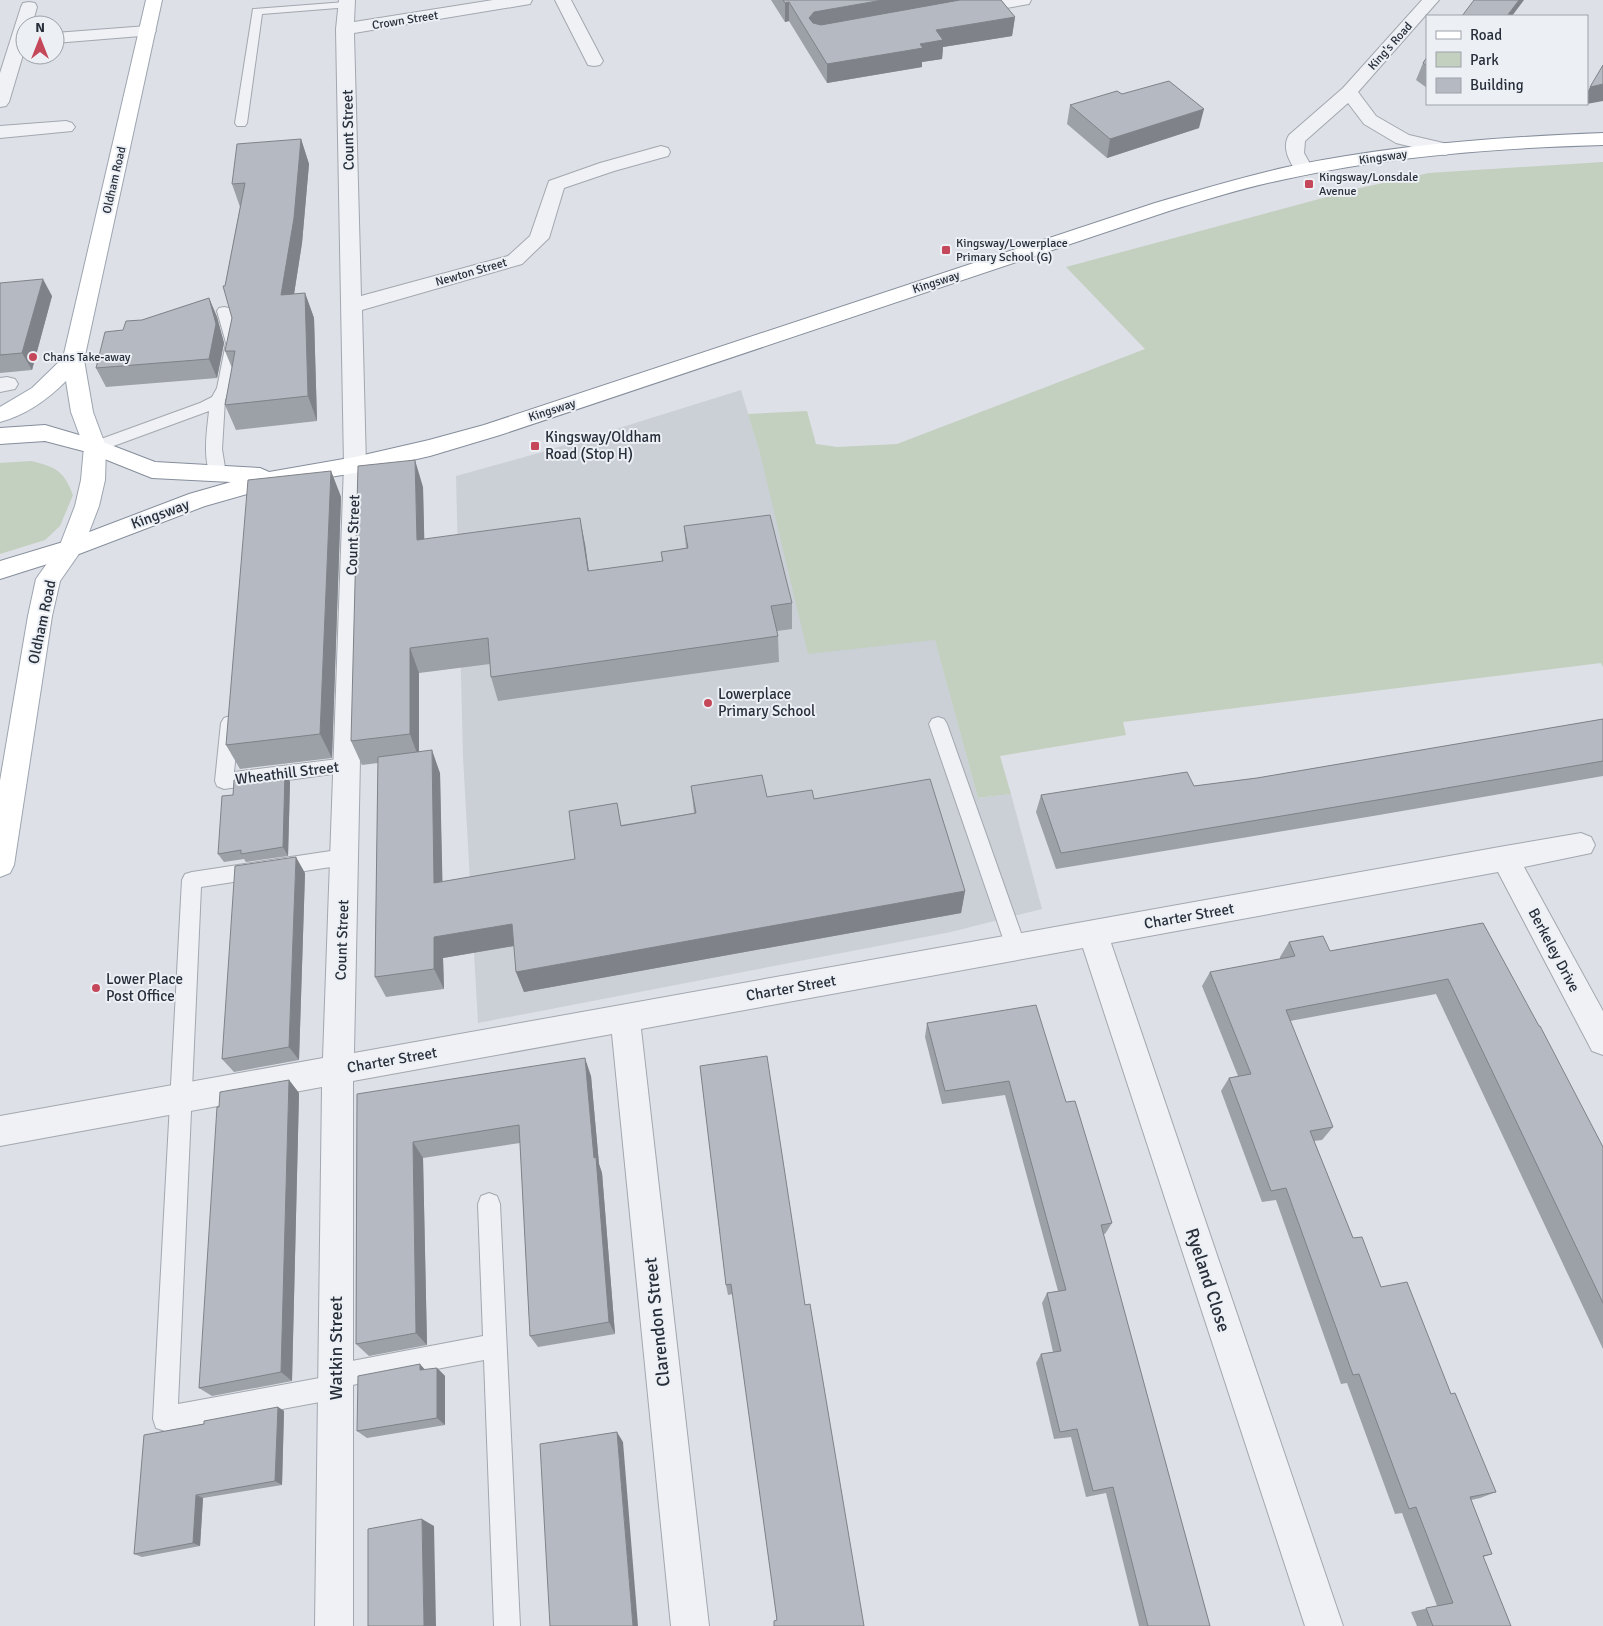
<svg xmlns="http://www.w3.org/2000/svg" width="1603" height="1626" font-family="Signika,sans-serif">
<style>
.built{fill:#cbd0d7}
.green{fill:#c3cfbf}
.lines{fill:none;stroke-linecap:round;stroke-linejoin:round}
.service-casing{stroke:#a3a7af;stroke-width:2}
.minor-casing{stroke:#a3a7af;stroke-width:2}
.primary-casing{stroke:#9da5b1;stroke-width:2}
.trunk-casing{stroke:#858e9c;stroke-width:2}
.service{fill:#eff1f5;fill-rule:evenodd}
.minor{fill:#eff1f5;fill-rule:evenodd}
.primary{fill:#fff;fill-rule:evenodd}
.trunk{fill:#fff;fill-rule:evenodd}
.wall{fill:#9ca0a7}
.shaded-wall{fill:#7f8288}
.building{fill:#b5bac2;stroke:#7f8288}
.poi-dot{fill:#c5485a;stroke:#eceff4;stroke-width:2}
.labels{text-anchor:middle;stroke-width:4;stroke-linejoin:round;paint-order:stroke}
.far-street-label{font-size:12px;fill:#272f3b;stroke:#eceff4}
.far-poi-label{font-size:12px;fill:#272f3b;stroke:#eceff4;text-anchor:start}
.street-label{font-size:15px;fill:#272f3b;stroke:#eceff4}
.poi-label{font-size:15px;fill:#272f3b;stroke:#eceff4;text-anchor:start}
.near-street-label{font-size:18px;fill:#272f3b;stroke:#eceff4}
</style>
<rect width="100%" height="100%" fill="#dde0e6"/>
<path class="built" d="M741 390 760 453 935 639 978 798 1011 794 1042 909 951 932 478 1023 463 757 456 476 539 453Z"/>
<path class="green" d="M1603 162V667L1601 663 1123 722 1126 735 1000 756 1011 794 978 798 935 640 808 654 760 453 748 414 807 411 816 444 837 447 897 444 1145 349 1066 267 1360 188 1429 173Z
M31 461C56 467 64 471 73 495L60 526 45 540 0 554V463Z"/>
<g class="lines">
<g class="service-casing">
<path id="service" d="M346 2 352 5 350 7 262 14 247 123 245 126H237L235 123 253 9Z
M224 307 229 308 231 311 240 343 231 388 225 400 222 449 226 474 224 478 218 479 212 478C202 460 207 431 209 411L100 451 95 452 90 451 87 447 90 443 200 403 212 397 217 388 226 343 217 311 219 308Z
M230 716 236 718 239 723 234 772 346 758 352 760 355 765 352 770 346 772 224 789 217 786 215 781 221 723 224 718Z
M938 717 944 719 947 724 1026 947 1023 953 1016 956 1009 953 1006 947 929 724 932 719Z
M344 849 351 851 354 857 351 863 344 865 201 887 178 1404 325 1377 328 1368 336 1364 483 1336 478 1204 481 1196 489 1193 497 1196 500 1204 520 1626H494L484 1360 347 1386 344 1395 336 1399 165 1431 156 1428 153 1419 182 880 185 874 192 872Z"/>
</g>
<g class="minor-casing">
<path id="minor" d="M339 0H355L354 22 493 0H532L530 4 524 5 354 33 361 296 508 256 530 236 549 181 600 163 661 146 668 148 670 152 668 156 614 171 564 188 549 238 522 264 362 310 366 465 354 1053 1505 846 1581 833 1591 837 1595 845 1591 853 1524 867 1603 1011V1055L1592 1051 1498 872 1111 943 1343 1626H1305L1083 948 641 1029 709 1626H671L612 1034 353 1081V1626H315L322 1087 0 1146V1116L323 1058 344 465 336 29Z
M555 0H571L603 61 600 65 594 66 588 65Z
M994 0H1031L1029 4 1023 5 966 15 960 14 958 10 960 6Z
M1422 0H1439L1358 92 1376 116 1409 135 1452 145 1454 149 1452 153 1445 155 1396 143 1364 124 1348 103 1305 141 1304 153 1313 169 1311 173 1304 175 1297 173C1290 162 1281 148 1289 135L1343 88Z
M29 2 35 3 37 7 32 25H25V48L9 102 6 106 0 107V73L21 7 23 3Z
M147 26 153 27 156 31 153 35 55 43V33Z
M66 121 72 123 75 127 72 131 0 138V126Z
M7 377 15 379 18 384 15 389 0 392V378Z"/>
</g>
<g class="primary-casing">
<path id="primary" d="M146 0H162L84 360 93 412 106 447 105 480 99 506 83 548 60 581 52 616 14 865 10 873 0 877V781L28 616 36 579 60 545 75 506 81 480 84 447 71 412 66 381C47 400 26 415 0 422V407L32 388 63 358Z"/>
</g>
<g class="trunk-casing">
<path id="trunk" d="M1603 133V145C1497 148 1390 156 1286 179 1246 187 1208 199 1169 211L500 435 430 456 355 473 279 485 205 506 79 554 0 579V561L63 542 189 494 231 482 152 478 87 452 45 441 0 444V428L45 425 103 442 155 462 260 468 269 472 355 457 429 440 484 425 1155 203C1199 190 1242 177 1287 167 1391 145 1497 137 1603 133Z"/>
</g>
<use href="#service" class="service"/>
<use href="#minor" class="minor"/>
<use href="#primary" class="primary"/>
<use href="#trunk" class="trunk"/>
</g>
<path class="wall" d="M771 0H1001L1015 17 1012 36 943 47 942 59 922 62V67L827 83 789 21 785 22Z
M1427 57V88L1416 80 1423 63Z
M1122 94 1199 128 1107 158 1067 124 1070 105Z
M301 139 309 164 302 243 294 294 305 293 314 318 317 421 236 430 225 405 232 368 225 351 232 318 225 286 240 207 232 184Z
M0 283 52 296 32 370 0 373Z
M209 298 217 317 224 343 217 378 106 387 96 368 142 320Z
M331 471 341 497 332 758 240 769 226 745Z
M423 487 424 539 585 544 589 571 662 561 661 552 686 548 684 526 792 603V629L777 631 778 636 779 662 498 701 491 677 490 664 419 673V751L440 773 442 882 575 859 617 803 621 825 694 813 691 786 767 797 814 799 965 891 961 913 524 992 516 972 514 946 443 958 444 989 386 997 375 977 378 763 362 765 351 741Z
M1603 719V776L1379 815 1056 869 1036 812 1041 795 1194 786 1257 778Z
M285 773 290 782 288 856 246 862 244 859 224 862 218 854 233 795Z
M305 873 299 1060 234 1072 222 1059Z
M1483 923 1603 1147V1349L1436 994 1290 1021 1333 1127 1322 1140 1314 1141 1353 1238 1381 1287 1451 1394 1496 1492 1480 1498 1471 1500 1492 1554 1483 1557 1511 1626H1417L1411 1612 1437 1606 1402 1513 1395 1514 1347 1383 1341 1384 1276 1200 1262 1202 1221 1091 1229 1078 1238 1076 1202 986 1210 972 1280 959V957L1289 942 1330 951Z
M927 1023 1066 1102 1112 1223 1105 1234H1103L1210 1626H1139L1106 1493 1086 1497 1071 1437 1054 1439 1036 1363 1041 1354 1053 1352 1042 1303 1047 1293 1058 1291 1005 1095 942 1104 925 1037Z
M700 1066 805 1305 777 1620 733 1294 728 1295 726 1285Z
M591 1076 599 1164 602 1173 615 1334 538 1347 530 1336 520 1143 423 1158 427 1345 369 1356 356 1344 357 1094Z
M289 1080 299 1093 292 1381 212 1396 199 1388Z
M437 1368 445 1376V1425L367 1438 357 1431 425 1370Z
M278 1407 284 1411 282 1485 203 1498 200 1546 142 1557 134 1554 204 1424Z"/>
<path class="shaded-wall" d="M883 0H984L814 31 809 18 814 12Z
M1519 0H1524L1512 16H1507Z
M789 2V21L785 22V3Z
M1015 17 1012 36 943 47 942 59 922 62V67L827 83V64L920 44 936 30Z
M1603 84V101L1581 105 1582 104H1587V93L1590 87Z
M1204 109 1199 128 1107 158 1110 139Z
M301 139 309 164 302 243 290 320 281 295Z
M43 279 52 296 32 370 22 353Z
M305 293 314 318 317 421 308 396Z
M209 298 217 317 224 343 217 378 209 359Z
M415 460 423 487 425 566 417 540Z
M331 471 341 497 332 758 320 734Z
M580 518 585 544 592 597 588 571Z
M410 648 419 673V759L410 734Z
M432 750 440 773 443 905 434 883Z
M285 773 290 782 288 856 283 847Z
M296 857 305 873 299 1060 289 1047Z
M965 891 961 913 524 992 516 972Z
M512 924 519 945 443 958 444 989 434 969V937Z
M585 1058 591 1076 599 1164 602 1173 615 1334 609 1322Z
M289 1080 299 1093 292 1381 281 1372Z
M413 1142 423 1158 427 1345 416 1333Z
M420 1364 428 1373 420 1370Z
M437 1368 445 1376V1425L437 1418Z
M278 1407 284 1411 282 1485 275 1481Z
M617 1432 623 1442 638 1626H633Z
M196 1495 203 1498 200 1546 193 1543Z
M422 1519 434 1526 436 1626H424Z"/>
<path class="building" d="M783 0H883L814 12 809 18 813 23 821 25 960 0H1001L1015 17 936 30 943 40 920 44 923 48 827 64 789 2 785 3Z
M1474 0H1519L1507 16H1462Z
M1427 57V66L1423 63Z
M1603 65V84L1590 87Z
M1169 81 1204 109 1110 139 1070 105 1117 91 1122 94Z
M301 139 294 218 281 295 305 293 308 396 225 405 235 351H225L232 318 223 286H225L245 183 232 184 237 144Z
M43 279 22 353 0 355V283Z
M209 298 216 324 209 359 96 368 105 332 123 330 126 321 142 320Z
M415 460 417 540 580 518 588 571 663 561 661 552 688 548 684 526 770 515 792 603 771 606 778 636 491 677 488 638 410 648V734L351 741 358 466Z
M331 471 320 734 226 745 248 480Z
M1603 719V761L1389 798 1061 853 1041 795 1187 772 1194 786 1257 778Z
M432 750 434 883 575 859 569 811 617 803 621 826 696 813 691 786 762 775 767 797 812 790 814 799 930 779 965 891 516 972 512 924 434 937V969L375 977 378 757Z
M285 773 283 847 241 854V850L218 854 222 796 233 795 234 780Z
M296 857 289 1047 222 1059 235 866Z
M1483 923 1539 1026H1540L1603 1147V1303L1448 979 1286 1010 1333 1127 1310 1131 1353 1238 1362 1237 1381 1287 1407 1282 1451 1394 1455 1393 1496 1492 1470 1497 1492 1554 1483 1556 1511 1626H1433L1426 1608 1453 1603 1416 1507 1409 1509 1359 1374 1353 1375 1286 1188 1271 1191 1229 1078 1251 1074 1210 972 1295 956 1289 942 1323 936 1330 951Z
M1036 1005 1066 1102 1075 1101 1112 1223 1101 1225 1210 1626H1148L1113 1487 1093 1491 1077 1429 1060 1432 1041 1354 1061 1351 1047 1293 1066 1290 1009 1081 945 1091 927 1023Z
M767 1056 805 1305 810 1304 864 1626H774V1621L777 1620 731 1284 726 1285 700 1066Z
M585 1058 594 1158 596 1157 609 1322 530 1336 519 1125 413 1142 416 1333 356 1344 357 1094Z
M289 1080 281 1372 199 1388 217 1107H219L220 1092Z
M420 1364V1370L437 1368V1418L357 1431 358 1376Z
M278 1407 275 1481 196 1495 193 1543 134 1554 144 1435 204 1424V1421Z
M617 1432 633 1626H550L540 1444Z
M422 1519 424 1626H368V1529Z"/>
<g class="poi-dot">
<rect x="1304" y="179" width="10" height="10" rx="2.5"/>
<rect x="941" y="245" width="10" height="10" rx="2.5"/>
<circle cx="33" cy="357" r="5"/>
<rect x="530" y="441" width="10" height="10" rx="2.5"/>
<circle cx="708" cy="703" r="5"/>
<circle cx="96" cy="988" r="5"/>
</g>
<g class="labels">
<g class="far-street-label">
<text transform="translate(405 20) rotate(-9)" y="4">Crown Street</text>
<text transform="translate(1390 46) rotate(-48)" y="4">King's Road</text>
<text transform="translate(1383 157) rotate(-8)" y="4">Kingsway</text>
<text transform="translate(114 180) rotate(-77)" y="4">Oldham Road</text>
<text transform="translate(471 272) rotate(-16)" y="4">Newton Street</text>
<text transform="translate(936 282) rotate(-18)" y="4">Kingsway</text>
<text transform="translate(552 410) rotate(-18)" y="4">Kingsway</text>
</g>
<g class="far-poi-label">
<text x="1319" y="181">Kingsway/Lonsdale<tspan x="1319" dy="14">Avenue</tspan></text>
<text x="956" y="247">Kingsway/Lowerplace<tspan x="956" dy="14">Primary School (G)</tspan></text>
<text x="43" y="361">Chans Take-away</text>
</g>
<g class="street-label">
<text transform="translate(348 130) rotate(-91)" y="5">Count Street</text>
<text transform="translate(160 514) rotate(-20)" y="5">Kingsway</text>
<text transform="translate(353 535) rotate(-88)" y="5">Count Street</text>
<text transform="translate(42 622) rotate(-78)" y="5">Oldham Road</text>
<text transform="translate(287 773) rotate(-7)" y="5">Wheathill Street</text>
<text transform="translate(1189 916) rotate(-10)" y="5">Charter Street</text>
<text transform="translate(342 940) rotate(-88)" y="5">Count Street</text>
<text transform="translate(1554 950) rotate(62)" y="5">Berkeley Drive</text>
<text transform="translate(791 988) rotate(-10)" y="5">Charter Street</text>
<text transform="translate(392 1060) rotate(-10)" y="5">Charter Street</text>
</g>
<g class="poi-label">
<text x="545" y="442">Kingsway/Oldham<tspan x="545" dy="17">Road (Stop H)</tspan></text>
<text x="718" y="699">Lowerplace<tspan x="718" dy="17">Primary School</tspan></text>
<text x="106" y="984">Lower Place<tspan x="106" dy="17">Post Office</tspan></text>
</g>
<g class="near-street-label">
<text transform="translate(1208 1280) rotate(72)" y="6">Ryeland Close</text>
<text transform="translate(657 1322) rotate(-96)" y="6">Clarendon Street</text>
<text transform="translate(336 1348) rotate(-90)" y="6">Watkin Street</text>
</g>
</g>
<rect x="1426" y="15" width="162" height="90" fill="#eceff4" stroke="#9da2aa"/>
<rect x="1436" y="31" width="25" height="8" fill="#ffffff" stroke="#9da2aa"/>
<text x="1470" y="40" font-size="15" fill="#272f3b">Road</text>
<rect x="1436" y="52" width="25" height="15" fill="#c3cfbf" stroke="#9da2aa"/>
<text x="1470" y="65" font-size="15" fill="#272f3b">Park</text>
<rect x="1436" y="78" width="25" height="15" fill="#b5bac2" stroke="#9da2aa"/>
<text x="1470" y="90" font-size="15" fill="#272f3b">Building</text>
<g transform="translate(40 40)"><circle r="24" fill="#eceff4" stroke="#9da2aa"/>
<path d="M0-4L9 19L0 12L-9 19Z" fill="#c5485a"/>
<text y="-8" font-size="14" font-weight="bold" text-anchor="middle" fill="#272f3b">N</text>
</g>
</svg>
